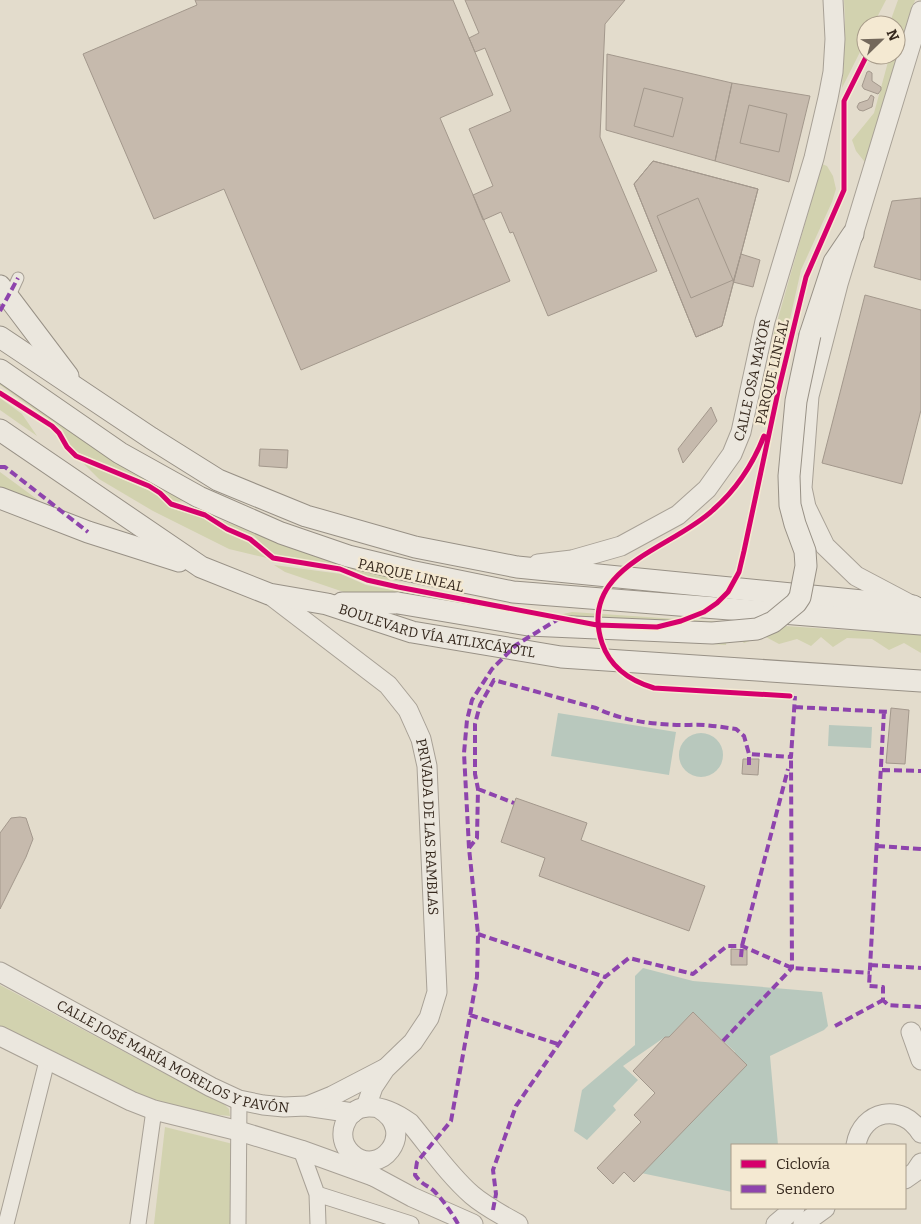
<svg xmlns="http://www.w3.org/2000/svg" width="921" height="1224" font-family="Bitter,serif">
<style>
.green{fill:#d2d2af}
.water{fill:#b8c8bd}
.building{fill:#c6baad;stroke:#a3988c}
.lines{fill:none;stroke-linecap:round;stroke-linejoin:round}
.pedestrian-casing{stroke:#a8a196;stroke-width:13}
.minor-casing{stroke:#a8a196;stroke-width:17}
.tertiary-casing{stroke:#a8a196;stroke-width:21}
.secondary-casing{stroke:#989186;stroke-width:23}
.pedestrian{stroke:#ebe7de;stroke-width:11}
.minor{stroke:#ebe7de;stroke-width:15}
.tertiary{stroke:#ebe7de;stroke-width:19}
.secondary{stroke:#ebe7de;stroke-width:21}
.secondary-bridge-casing{stroke:#989186;stroke-width:23;stroke-linecap:butt}
.secondary-bridge{stroke:#ebe7de;stroke-width:21}
.quiet{stroke:#8e44ad;stroke-width:4;stroke-dasharray:8 4;stroke-linecap:butt}
.cycleway-casing{stroke:#f4e9d2;stroke-width:8}
.cycleway{stroke:#d6006c;stroke-width:5}
.labels{text-anchor:middle;stroke-width:4.5;stroke-linejoin:round;paint-order:stroke}
.street-label{font-size:14px;fill:#36291e;stroke:#f4e9d2}
</style>
<rect width="100%" height="100%" fill="#e3dccc"/>
<path class="green" d="M844 0H886L873 25H866V40L842 88 845 20Z
M898 0H915L868 166 856 151 852 140 874 113 888 62V55H896V25H889Z
M822 164 827 166 833 176 836 189 832 202 801 270 783 350H779L773 336Z
M0 383 187 501 174 502 160 488 79 453 71 447 62 429 0 385Z
M0 398 22 414 37 436 0 410Z
M81 461 155 493 170 508 204 518 226 533 248 541 267 558 229 549 153 511 99 479Z
M0 472 60 516 0 487Z
M221 520 346 565 404 582 366 577 342 568 274 556 254 536 228 526Z
M274 565 341 574 366 585 543 619 379 604 285 572Z
M572 612 921 635V653L904 643 889 650 872 639 847 638 833 647 821 637 811 646 797 639 779 644 764 636 744 643 728 630 726 645 553 633 550 617Z
M0 985 158 1070 221 1101 229 1109 230 1116 187 1112 159 1105 0 1028Z
M165 1127 233 1144 235 1224H154Z"/>
<path class="water" d="M558 713 676 732 669 775 551 756Z
M829 725 872 727 871 748 828 746Z
M679 755a22 22 0 1 1 44 0a22 22 0 1 1-44 0Z
M643 968 693 981 822 992 828 1026 824 1030 770 1056 778 1145H732V1192L622 1169 735 1052 693 1012 669 1037H665L623 1066 638 1080 613 1106 616 1110 587 1140 574 1131 582 1090 635 1045V976Z"/>
<path class="building" d="M195 0H453L493 95 440 118 510 281 301 370 224 189 154 219 83 54 197 5Z
M465 0H625L605 24 600 137 657 271 548 316 513 232 510 233 501 212 483 220 473 195 493 186 469 129 511 111 485 48 475 52 469 38 479 33Z
M607 54 732 83 715 161 606 130Z
M869 71 872 73V81L881 87V90L878 94 864 89 862 86 867 72Z
M732 83 810 96 789 182 715 161Z
M644 88 683 98 673 137 634 126Z
M871 95 874 97 872 107 863 111 859 110 857 107 859 103 868 100Z
M749 105 787 114 779 152 740 143Z
M653 161 758 189 722 326 696 337 634 184Z
M653 161 758 189 722 326 696 337 634 184Z
M698 198 733 280 691 298 657 216Z
M921 198V280L874 267 892 201Z
M741 254 760 260 753 287 733 282Z
M865 295 921 310V410L902 484 822 463Z
M711 407 717 421 683 463 678 449Z
M260 449 288 450 287 468 259 466Z
M891 708 909 710 905 764 886 763Z
M743 759H759L758 775 742 774Z
M516 798 587 823 581 840 705 886 689 931 539 876 545 858 501 842Z
M20 817 26 818 33 839 26 857 0 909V833L11 818Z
M731 949 747 950V965H731Z
M693 1012 747 1065 634 1182 624 1172 613 1184 597 1168 641 1122 634 1115 655 1093 633 1071 665 1037H669Z"/>
<g class="lines">
<g class="pedestrian-casing">
<path id="pedestrian" d="M12 291 18 278"/>
</g>
<g class="minor-casing">
<path id="minor" d="M301 1150 317 1194 318 1224
M317 1194 411 1224
M6 1224 47 1061
M138 1224 154 1110
M238 1224 239 1100"/>
</g>
<g class="tertiary-casing">
<g id="tertiary">
<path id="s1" d="M538 564 572 560 621 546 678 515 707 489 732 454 741 432 765 321 814 158 828 98 833 72 835 39 833 0"/>
<path id="s2" d="M269 594 388 685 408 710 421 739 427 766 437 992 429 1018 413 1042 385 1069 373 1087 366 1107"/>
<path d="M909 604 856 576 825 546 806 507 802 488 809 396 838 284 921 11"/>
<path id="s3" d="M0 972 211 1087 239 1100 263 1105 284 1107 306 1106 353 1113"/>
<path d="M911 1032 921 1060"/>
<path d="M0 1036 131 1101 154 1110 239 1131 301 1150 373 1176"/>
<path d="M310 1105 332 1096 384 1069"/>
<path d="M380 1109C418 1132 379 1180 351 1153 335 1138 344 1109 367 1107 382 1106 399 1115 410 1123 430 1147 448 1174 472 1195 486 1207 502 1215 518 1224"/>
<path d="M856 1145C862 1110 902 1102 921 1133"/>
<path d="M365 1166 373 1176 412 1197 473 1224"/>
<path d="M905 1179 915 1172 921 1163"/>
<path d="M776 1224 795 1208"/>
<path d="M803 1224 825 1208"/>
</g>
</g>
<g class="secondary-casing">
<g id="secondary">
<path d="M0 286 68 376"/>
<path d="M810 335 834 262 853 234"/>
<path d="M0 337 151 438 218 480 306 516 415 547 517 567 913 606 921 610"/>
<path d="M0 370 120 453 199 497 281 533 348 556 410 571 513 592 921 624"/>
<path id="s4" d="M0 430 201 567 269 594 327 604 412 632 561 657 921 681"/>
<path d="M0 498 88 532 179 561"/>
<path d="M342 603H398"/>
</g>
</g>
<use href="#pedestrian" class="pedestrian"/>
<use href="#minor" class="minor"/>
<use href="#tertiary" class="tertiary"/>
<use href="#secondary" class="secondary"/>
<g class="secondary-bridge-casing">
<path id="secondary-bridge" d="M398 603 528 625 712 633 757 629 773 622 796 603 800 597 806 566 805 551 795 524 790 505 789 476 796 401 810 335"/>
</g>
<use href="#secondary-bridge" class="secondary-bridge"/>
<path class="quiet" d="M0 311 18 278
M0 467H5L88 532
M795 707 890 712
M884 711 869 986 883 987V1000L888 1005 921 1007
M749 765V754
M882 770 921 771
M478 789 514 803
M877 846 921 849
M469 848 477 838 478 789 475 774V724L480 705 494 680 596 708C625 722 658 725 690 725 705 724 721 727 736 729L744 736 749 754 791 757 795 696
M478 934 605 977 629 958 693 974 727 946H742L792 968 870 973
M741 957 742 946 788 769
M870 965 921 968
M470 1015 558 1044
M835 1026 883 1000
M723 1041 792 968 791 757
M493 1210 496 1194 493 1170 516 1106 605 977
M458 1224C452 1213 443 1200 434 1191 426 1184 423 1186 415 1175L417 1162 451 1121 477 977 478 934 469 848 464 753 467 720 472 700 492 669 516 645 560 618"/>
<g class="cycleway-casing">
<path id="cycleway" d="M0 393 52 426 59 433 67 447 76 456 149 486 160 493 171 504 205 515 227 529 250 539 273 558 340 569 367 580 398 587 597 625 657 627 681 621 704 612 717 603 728 592 739 572 744 551 778 392 806 277 844 190V101L867 55
M764 436C753 464 736 490 713 510 672 549 577 567 602 643 610 667 631 681 654 688L790 696"/>
</g>
<use href="#cycleway" class="cycleway"/>
</g>
<g class="labels">
<g class="street-label">
<text transform="translate(772 372) rotate(-77)" y="5">PARQUE LINEAL</text>
<text dy="5" stroke="none"><textPath href="#s1" startOffset="309">CALLE OSA MAYOR</textPath></text>
<text transform="translate(411 575) rotate(13)" y="5">PARQUE LINEAL</text>
<text dy="5" stroke="none"><textPath href="#s4" startOffset="489">BOULEVARD VÍA ATLIXCÁYOTL</textPath></text>
<text dy="5" stroke="none"><textPath href="#s2" startOffset="302">PRIVADA DE LAS RAMBLAS</textPath></text>
<text dy="5" stroke="none"><textPath href="#s3" startOffset="194">CALLE JOSÉ MARÍA MORELOS Y PAVÓN</textPath></text>
</g>
</g>
<rect x="731" y="1144" width="175" height="65" fill="#f4e9d2" stroke="#a89c8a"/>
<rect x="741" y="1160" width="25" height="8" fill="#d6006c" stroke="#a89c8a"/>
<text x="776" y="1169" font-size="15" fill="#36291e">Ciclovía</text>
<rect x="741" y="1185" width="25" height="8" fill="#8e44ad" stroke="#a89c8a"/>
<text x="776" y="1194" font-size="15" fill="#36291e">Sendero</text>
<g transform="translate(881 40) rotate(67)"><circle r="24" fill="#f4e9d2" stroke="#a89c8a"/>
<path d="M0-4L9 19L0 12L-9 19Z" fill="#73685b"/>
<text y="-8" font-size="14" font-weight="bold" text-anchor="middle" fill="#36291e">N</text>
</g>
</svg>
